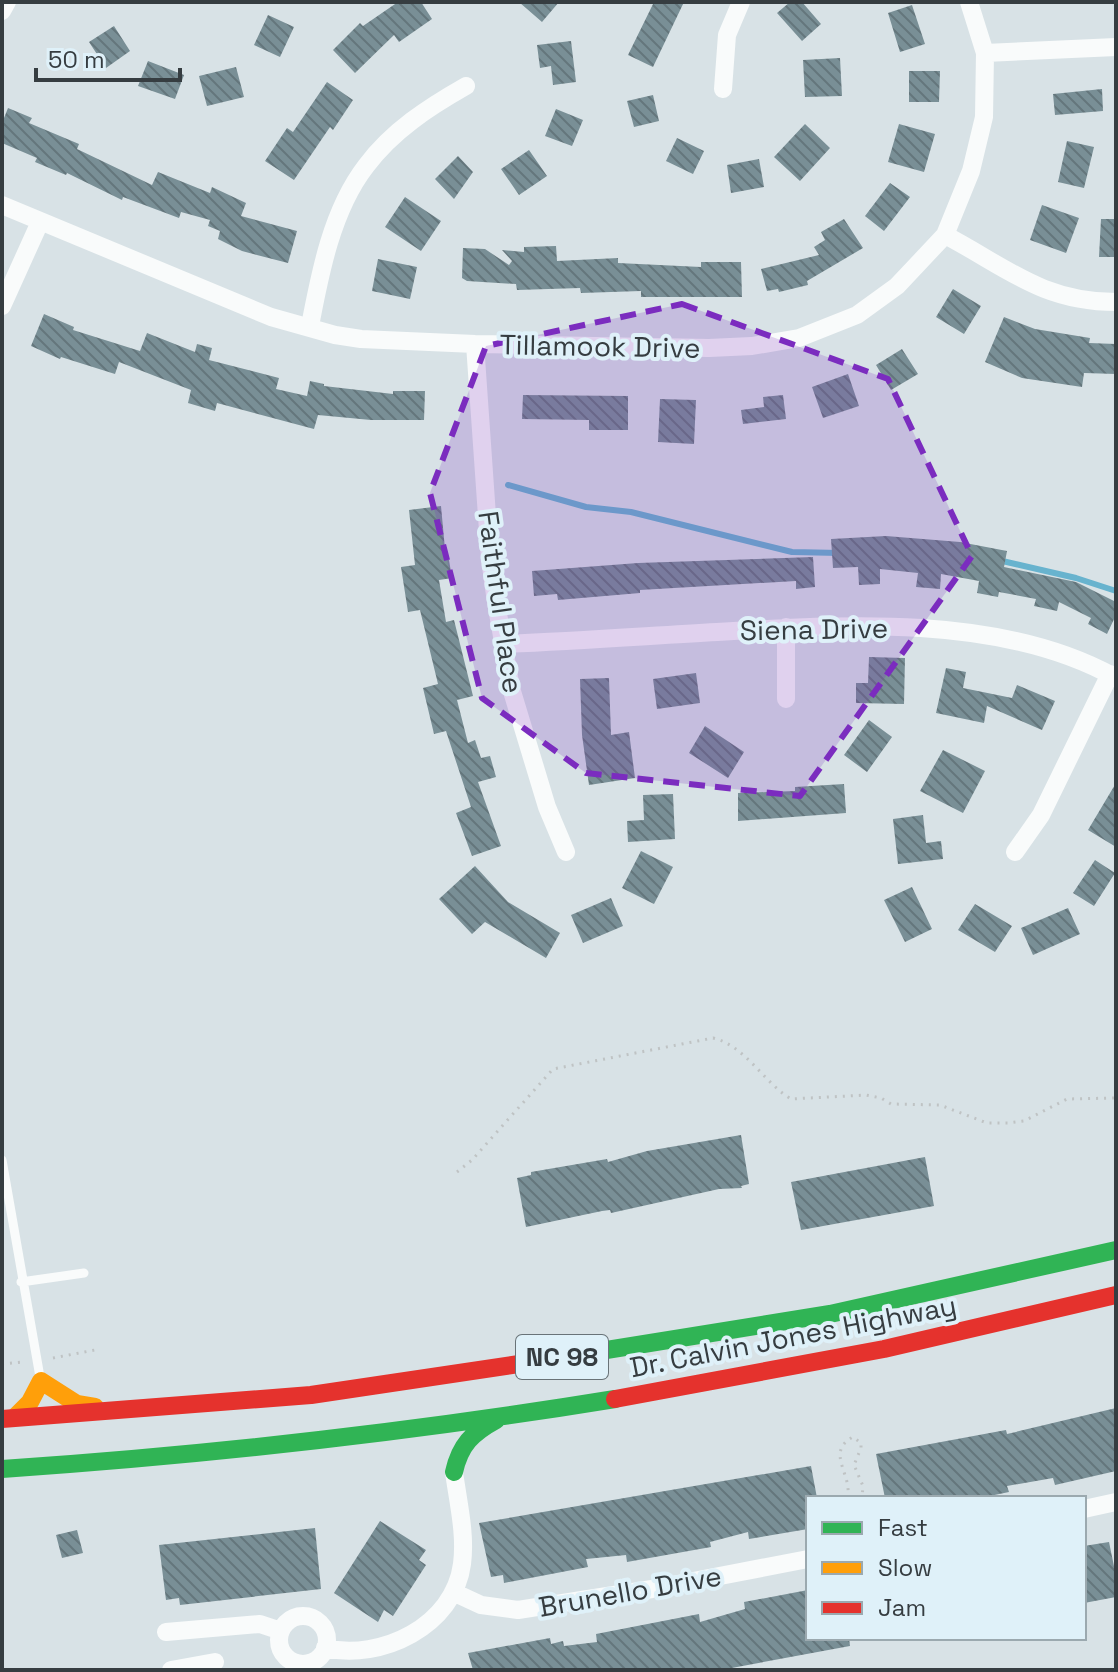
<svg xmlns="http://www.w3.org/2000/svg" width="1118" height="1672" font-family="'Space Grotesk',sans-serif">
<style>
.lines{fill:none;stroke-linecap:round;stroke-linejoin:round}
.stream{stroke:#68b3ce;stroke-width:6}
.building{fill:url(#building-back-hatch)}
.path{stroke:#bfc3c4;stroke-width:3;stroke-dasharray:2 6;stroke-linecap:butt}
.lane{stroke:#f9fbfb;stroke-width:9}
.street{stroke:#f9fbfb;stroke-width:18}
.fast{stroke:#30b455;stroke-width:18}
.slow{stroke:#ff9f0a;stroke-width:18}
.jam{stroke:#e5322d;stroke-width:18}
.marked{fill:#7b2cbf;fill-opacity:0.2;stroke:#7b2cbf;stroke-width:6;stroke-dasharray:16 10;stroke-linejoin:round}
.labels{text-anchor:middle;stroke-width:8;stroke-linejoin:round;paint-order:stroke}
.shield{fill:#dff1f9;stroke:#697378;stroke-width:2}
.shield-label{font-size:26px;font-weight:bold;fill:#363d41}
.street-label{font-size:28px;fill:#363d41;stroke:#dff1f9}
</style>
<defs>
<pattern id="building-back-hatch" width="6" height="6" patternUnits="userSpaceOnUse" patternTransform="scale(2)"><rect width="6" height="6" fill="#798f96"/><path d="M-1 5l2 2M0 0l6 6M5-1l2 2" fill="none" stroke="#64767c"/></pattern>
</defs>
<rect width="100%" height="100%" fill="#d8e2e6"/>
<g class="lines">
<path class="stream" d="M508 485 586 507 631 512 792 552 840 553
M998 560 1076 578 1116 591"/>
</g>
<path class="building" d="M398 2H421L432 19 399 42 394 35 355 73 333 50 360 23 363 26Z
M519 2H559L542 22Z
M654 2H684L653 67 628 55Z
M790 2H802L821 24 802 41 777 13Z
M912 5 925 44 900 52 888 13Z
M268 15 294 27 280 57 254 45Z
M114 26 130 51 106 68 89 42Z
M571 41 576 82 553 85 551 66 540 68 537 45Z
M840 58 842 96 805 97 803 60Z
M148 61 184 75 175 99 138 86Z
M236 67 244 97 207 106 199 76Z
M909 71H940L939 102H909Z
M327 82 353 100 333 130 330 127 294 180 265 161 287 128 293 132Z
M1102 89 1103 111 1055 115 1053 94Z
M653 95 659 121 634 127 627 101Z
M8 108 32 118 29 123 79 144 77 149 152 185 158 172 210 193 212 187 246 203 241 216 297 231 288 263 242 251 218 239 220 231 208 226 210 220 181 212 179 218 123 197 122 200 67 173 66 175 35 162 37 158 2 143V123Z
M556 109 583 120 572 146 545 136Z
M805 124 830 148 800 181 774 157Z
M899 124 935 134 924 172 888 162Z
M677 138 704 151 693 174 666 161Z
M1067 141 1094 147 1084 188 1058 182Z
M529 150 547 176 519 195 501 169Z
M458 156 473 172 454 199 435 179Z
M759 159 764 187 731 193 727 165Z
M890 183 910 197 884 231 865 216Z
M405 197 441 221 421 251 385 227Z
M1042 205 1079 218 1066 253 1030 240Z
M844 219 863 248 807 281 808 285 779 292 778 289 767 291 761 269 819 255 814 247 825 240 821 232Z
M1101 219H1116V257H1099Z
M556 246 557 261 618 258V263L701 267V262H741L742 297H641V291L581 293 580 288 517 290 516 284 467 281 462 278 463 248 485 249 509 265 512 261 502 250 524 252V247Z
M378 259 417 267 410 299 372 291Z
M953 289 981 306 964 334 936 317Z
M44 314 74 327 73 330 140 351 147 333 195 352 197 344 212 348 209 360 279 378 276 389 307 396 310 381 324 384V386L393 394V391H425L424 420H371L318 415 314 429 217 403 215 411 188 403 191 390 119 362 115 374 61 357 60 359 31 346Z
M1004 317 1035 329 1090 338 1089 343 1116 344V374L1084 373 1082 387 1022 378 985 362Z
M902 349 918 374 891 390 876 365Z
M848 374 859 406 823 418 812 387Z
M523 395 628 396V430H589V420L522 419Z
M783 395 786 419 743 424 741 410 764 407 763 397Z
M660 399 696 400 694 444 658 442Z
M441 506 446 560H449L452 578 439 580 446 622 454 620 473 696 457 700 468 743 475 740 481 758 490 756 496 777 478 782 501 846 472 856 456 813 471 807 446 731 434 734 423 688 438 684 420 610 408 612 401 567 415 565 409 510Z
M886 536 960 542 1007 551 1004 567 1076 582 1116 602V615L1107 634 1088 624 1091 618 1059 602 1057 611 1034 606 1036 599 999 592 998 597 977 593 979 581 941 574 940 589 916 587 918 573 880 569V584L859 585 858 567 833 568 831 539Z
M813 557 815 587 796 589V581L640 590V593L558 600 557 594 534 596 532 571 638 563Z
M869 657 905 658 904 704 856 703V683H868Z
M946 668 966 672 963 688 1012 698 1017 685 1055 701 1042 730 987 706 984 723 936 713Z
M696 673 700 703 657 709 653 679Z
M609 678 611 735 629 732 635 778 589 785 582 735 580 679Z
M869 720 892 737 867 772 844 755Z
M705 726 744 752 728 778 689 753Z
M943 750 985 771 963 813 920 791Z
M1116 783V847L1088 830Z
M844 784 846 813 738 821V793L795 791V787Z
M673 794 675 839 628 842 627 821 644 820 643 795Z
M923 815 926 843 941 841 943 859 898 864 893 819Z
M641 851 673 867 654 904 622 888Z
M1095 860 1115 873 1094 906 1073 893Z
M475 866 508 902 560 933 546 958 485 922 472 934 439 899Z
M912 887 932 929 905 942 884 900Z
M611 898 623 926 583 943 571 915Z
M975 904 1012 926 995 952 958 930Z
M1068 908 1080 934 1033 955 1021 928Z
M741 1135 749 1184 741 1186 742 1188 719 1189 611 1213 610 1210 602 1211 526 1227 517 1178 531 1175V1172L607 1159 608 1162 647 1151Z
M925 1157 934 1206 801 1230 791 1182Z
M1116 1408V1471L1055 1485 1053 1478 1007 1486 1009 1492 980 1498H885L876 1454 1006 1430 1007 1434Z
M811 1466 817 1498H808V1529L749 1539 748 1532 710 1542 711 1547 627 1562 626 1555 586 1559 588 1567 504 1583 503 1575 491 1577 479 1523Z
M380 1521 426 1550 419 1560 426 1565 393 1616 384 1610 378 1622 334 1593Z
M315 1528 321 1589 180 1605 179 1598 166 1600 159 1545Z
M77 1530 83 1553 62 1558 56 1535Z
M1109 1542 1116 1576V1597L1084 1603V1546Z
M808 1590V1638H849L850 1646 721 1670H473L468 1653 550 1638 551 1644 563 1641 564 1646 597 1642 596 1634 699 1614 700 1622 745 1609 744 1602Z"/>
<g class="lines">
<path class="path" d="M457 1172 472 1160 553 1069 713 1038C746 1046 763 1082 791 1099L866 1095 881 1098 891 1104 940 1105 987 1123H1008L1024 1121 1067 1099 1116 1098
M53 1358 95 1350
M2 1364 22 1362
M847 1498C854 1476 824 1452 853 1437L861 1443V1448L854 1465 863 1486 862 1498"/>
<path class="lane" d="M2 1160 40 1377
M21 1282 84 1273"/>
<path class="street" d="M2 11 7 2
M985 53 1116 47
M723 89 727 35 741 2
M2 205 271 317 335 335 361 339 475 344 709 348 752 346 799 338 857 315 897 286 945 235 971 171 984 117 985 53 969 2
M945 235C1006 267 1042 302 1116 302
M2 306 40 222
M310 326C320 273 332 210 366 166 392 131 429 107 466 86
M475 344 490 559 496 602 511 688 547 807 566 852
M504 644C575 641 646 636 717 632 842 624 1003 614 1116 678
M786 699V627
M1015 852 1041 815 1110 674
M1084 1509 1116 1502
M453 1592 481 1605 518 1610 652 1589 808 1559
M279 1640a24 24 0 1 1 48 0a24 24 0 1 1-48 0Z
M166 1632 260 1624 281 1631
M325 1648C381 1661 454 1626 462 1564 466 1534 458 1502 454 1472
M171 1670 215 1662"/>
<path class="fast" d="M532 1362 830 1314 1116 1250
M2 1469C208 1455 412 1432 615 1399
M454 1472C460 1445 472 1433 496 1420"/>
<path class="slow" d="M15 1417 30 1402 41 1381 77 1404 95 1407"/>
<path class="jam" d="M615 1399 884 1349 1116 1295
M2 1419 311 1395 532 1362"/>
</g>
<path class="marked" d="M682 304 888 379 972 556 800 796 586 773 482 698 430 493 486 346Z"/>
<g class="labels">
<rect class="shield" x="516" y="1335" width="92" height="44" rx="6"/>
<g class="shield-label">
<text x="562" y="1366">NC 98</text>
</g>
<g class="street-label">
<text transform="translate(600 346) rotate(1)" y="10">Tillamook Drive</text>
<text transform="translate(501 602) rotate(82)" y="10">Faithful Place</text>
<text transform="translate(814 629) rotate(-1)" y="10">Siena Drive</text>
<text transform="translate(793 1336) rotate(-11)" y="10">Dr. Calvin Jones Highway</text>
<text transform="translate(630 1591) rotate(-10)" y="10">Brunello Drive</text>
</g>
</g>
<rect width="1118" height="1672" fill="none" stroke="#363d41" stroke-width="8"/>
<rect x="806" y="1496" width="280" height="144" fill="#dff1f9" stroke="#9ba9af" stroke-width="2"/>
<rect x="822" y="1522" width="40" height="12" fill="#30b455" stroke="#9ba9af" stroke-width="2"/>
<text x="878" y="1536" font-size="24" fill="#363d41">Fast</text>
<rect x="822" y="1562" width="40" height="12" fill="#ff9f0a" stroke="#9ba9af" stroke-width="2"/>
<text x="878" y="1576" font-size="24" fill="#363d41">Slow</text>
<rect x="822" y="1602" width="40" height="12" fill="#e5322d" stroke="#9ba9af" stroke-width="2"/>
<text x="878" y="1616" font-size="24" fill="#363d41">Jam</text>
<path d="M36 68v12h144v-12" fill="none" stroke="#363d41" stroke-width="4"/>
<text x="48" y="68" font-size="24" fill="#363d41" stroke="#dff1f9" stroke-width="6" paint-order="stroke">50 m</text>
</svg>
